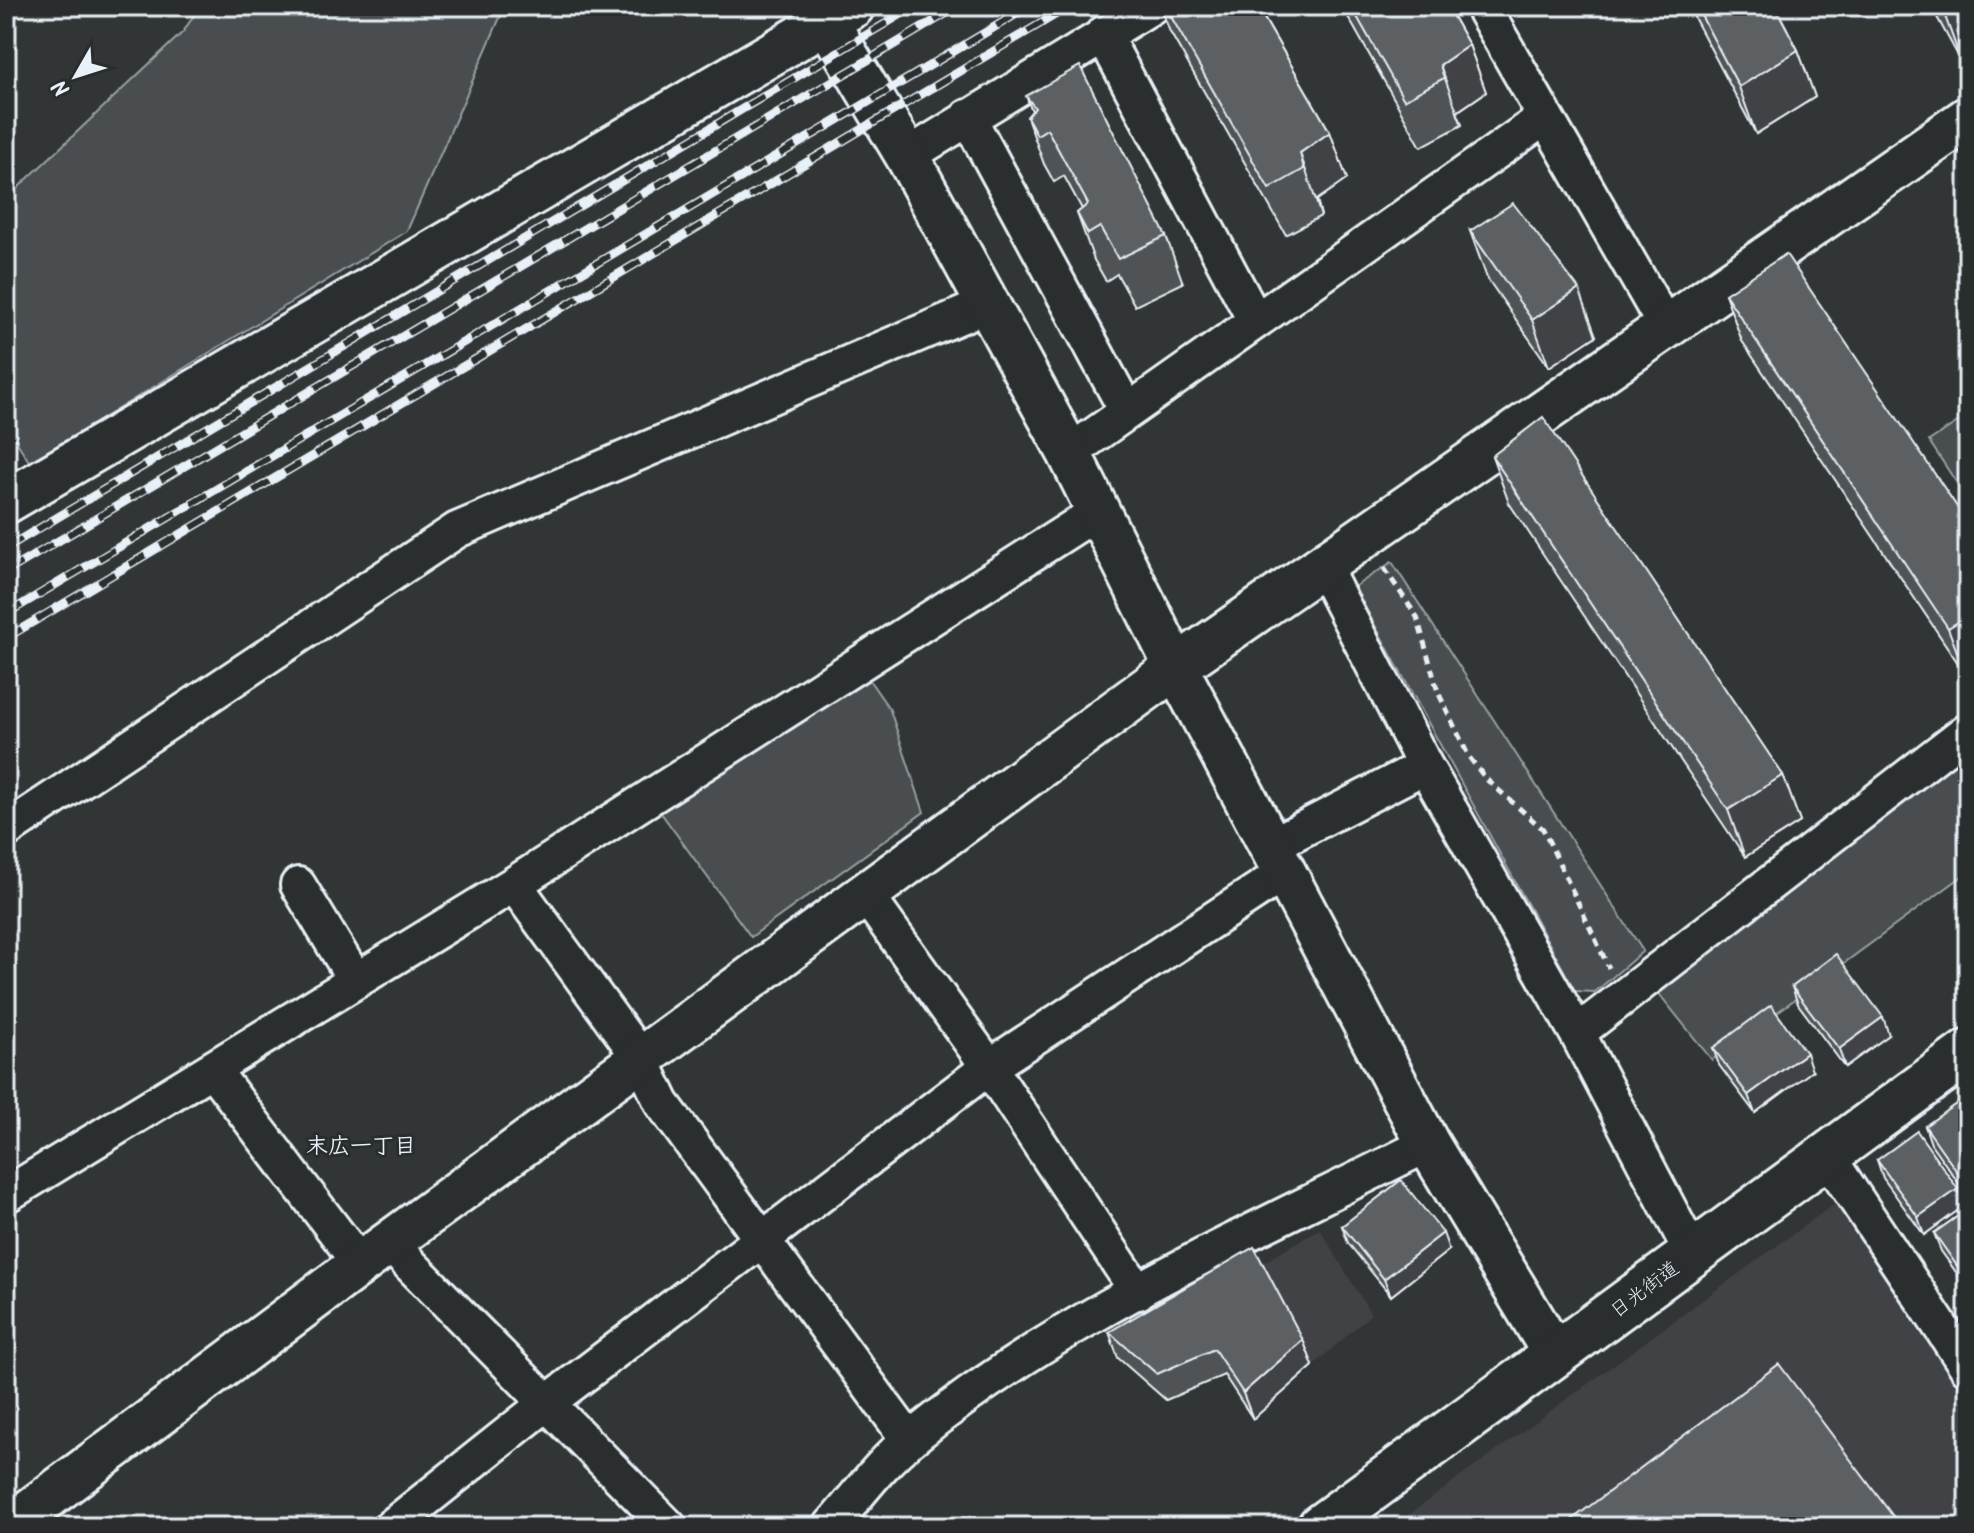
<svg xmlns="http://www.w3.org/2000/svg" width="1974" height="1533" font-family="Kalam,'Klee One',sans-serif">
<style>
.built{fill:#3f4244}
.green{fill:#494d4f;stroke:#989fa4;stroke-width:2}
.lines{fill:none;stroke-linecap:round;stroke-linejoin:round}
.minor-casing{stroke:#e8f1f8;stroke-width:40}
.tertiary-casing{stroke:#e8f1f8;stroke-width:48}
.trunk-casing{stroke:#e8f1f8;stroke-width:50}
.path{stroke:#e8f1f8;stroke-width:5;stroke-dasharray:8 6;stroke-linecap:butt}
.minor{stroke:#2a2d2e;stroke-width:34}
.tertiary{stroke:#2a2d2e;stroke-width:42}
.trunk{stroke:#2a2d2e;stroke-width:44}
.rail-casing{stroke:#e8f1f8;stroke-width:9}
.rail{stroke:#2a2d2e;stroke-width:6;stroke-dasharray:18;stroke-linecap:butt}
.wall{fill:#4f5355;stroke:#e8f1f8;stroke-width:2}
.shaded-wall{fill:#404345;stroke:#e8f1f8;stroke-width:2}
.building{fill:#5c6063;stroke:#e8f1f8;stroke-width:2}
.labels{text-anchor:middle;stroke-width:6;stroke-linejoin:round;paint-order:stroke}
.street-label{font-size:20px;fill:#e8f1f8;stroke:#2a2d2e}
.neighbourhood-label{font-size:22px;font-weight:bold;fill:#e8f1f8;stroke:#2a2d2e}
</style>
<rect width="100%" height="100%" fill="#323536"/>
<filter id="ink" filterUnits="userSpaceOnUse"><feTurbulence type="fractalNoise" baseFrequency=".0125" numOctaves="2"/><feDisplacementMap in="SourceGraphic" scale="16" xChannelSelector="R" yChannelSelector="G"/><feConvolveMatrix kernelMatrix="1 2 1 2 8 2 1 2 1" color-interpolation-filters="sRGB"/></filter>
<g filter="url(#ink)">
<path class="built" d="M1834 1204 1845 1205 1968 1397V1527H1392Z
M1320 1229 1371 1314 1253 1419 1224 1375 1166 1400 1119 1348Z"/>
<path class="green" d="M200 6H505L407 231 30 463 6 425V199L183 32Z
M1968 415V500L1929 441Z
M1392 562 1643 951 1595 992 1575 991 1354 587Z
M863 671 890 710 924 812 751 937 656 806Z
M1951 752 1968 774V872L1712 1060 1656 990Z"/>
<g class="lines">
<g class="minor-casing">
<path id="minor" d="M1482 6 1666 327
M1103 34 1255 320
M968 117 1127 411
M907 156 1152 6
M1069 453 1544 118
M1322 565 1425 766 1577 1033 1968 730
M6 830 457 530 988 304
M1270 846 1425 766
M514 884 641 1059 662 1103 909 1440
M298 885 356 981
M866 895 989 1067 1138 1292
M1577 1033 1692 1253
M212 1069 360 1264
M1828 1157 1968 1368
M6 1195 514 884 1099 511
M389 1243 669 1527
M391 1527 548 1402 989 1067 1284 873
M830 1527C856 1498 881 1462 912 1438 1065 1313 1253 1233 1428 1144"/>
</g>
<g class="tertiary-casing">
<path id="tertiary" d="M827 22 907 156 1069 453 1176 667 1428 1144 1555 1355
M6 502 853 6
M8 1527 360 1264 1176 667 1968 118"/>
</g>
<g class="trunk-casing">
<path id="trunk" d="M1320 1527 1968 1052"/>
</g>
<path class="path" d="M1384 568 1417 617 1438 692 1469 757 1486 779 1543 829 1609 968"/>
<use href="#minor" class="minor"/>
<use href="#tertiary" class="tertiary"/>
<use href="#trunk" class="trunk"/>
<g class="rail-casing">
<path id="rail" d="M6 548 915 6
M6 572 959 6
M6 614 1030 6
M6 638 1070 6"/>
</g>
<use href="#rail" class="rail"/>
</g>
<path class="wall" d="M1160 6H1257L1330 132 1347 179 1317 200 1321 216 1286 235 1170 32Z
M1342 6H1447L1469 45 1486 92 1457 112 1462 125 1421 147Z
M1688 6H1775L1798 50 1815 97 1756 134Z
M1931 6H1968L1962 63Z
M1026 96 1166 236 1183 283 1135 306 1117 274 1106 281 1094 260 1077 213 1082 209 1064 176 1054 182 1044 164 1027 117 1032 111Z
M1470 231 1596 336 1549 367 1487 278Z
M1725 294 1968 523 1966 675 1742 341Z
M1492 456 1783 775 1800 822 1745 857 1509 503Z
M1792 987 1889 1035 1845 1067 1798 1004Z
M1713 1048 1812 1071 1755 1113 1719 1065Z
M1968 1107V1196L1931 1144 1925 1126Z
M1877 1160 1958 1189 1964 1206 1924 1235 1883 1178Z
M1968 1209V1289L1941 1251 1934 1233Z
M1342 1226 1449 1250 1391 1296 1348 1243Z
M1109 1332 1303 1340 1313 1366 1253 1419 1224 1375 1166 1400 1118 1358Z"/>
<path class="shaded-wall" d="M1962 6H1968V60L1962 63 1945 16Z
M1469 45 1486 92 1457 112 1462 125 1440 65Z
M1798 50 1815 97 1756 134 1739 87Z
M1330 132 1347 179 1317 200 1321 216 1300 153Z
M1579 289 1596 336 1549 367 1532 320Z
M1968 616V674L1966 675 1948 628Z
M1783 775 1800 822 1745 857 1728 810Z
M1883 1017 1889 1035 1845 1067 1839 1049Z
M1806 1053 1812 1071 1755 1113 1748 1095Z
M1958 1189 1964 1206 1924 1235 1918 1217Z
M1443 1233 1449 1250 1391 1296 1384 1279Z
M1303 1340 1313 1366 1253 1419 1243 1393Z"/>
<path class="building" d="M1165 6H1257L1330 132 1300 153 1304 169 1269 189Z
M1351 6H1447L1469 45 1440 65 1444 78 1404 100Z
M1696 6H1775L1798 50 1739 87Z
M1940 6H1962L1945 16Z
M1080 66 1166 236 1118 259 1100 227 1088 234 1077 213 1088 204 1047 129 1037 135 1027 117 1035 108 1026 96Z
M1513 203 1579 289 1532 320 1470 231Z
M1786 254 1968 523V616L1948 628 1725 294Z
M1543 417 1783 775 1728 810 1492 456Z
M1836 954 1883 1017 1839 1049 1792 987Z
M1771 1005 1806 1053 1748 1095 1713 1048Z
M1963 1099 1968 1107V1185L1967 1186 1925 1126Z
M1917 1131 1958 1189 1918 1217 1877 1160Z
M1401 1180 1443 1233 1384 1279 1342 1226Z
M1968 1209V1274L1967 1275 1968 1279 1967 1280 1934 1233Z
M1254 1247 1303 1340 1243 1393 1214 1349 1157 1374 1109 1332Z
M1779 1364 1901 1527H1562Z"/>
</g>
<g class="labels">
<g class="street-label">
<text transform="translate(1644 1289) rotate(-37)" y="7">日光街道</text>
</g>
<g class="neighbourhood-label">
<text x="361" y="1153">末広一丁目</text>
</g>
</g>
<rect width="1974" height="1533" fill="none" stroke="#2a2d2e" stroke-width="32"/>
<rect x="16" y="16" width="1942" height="1501" fill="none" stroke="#e8f1f8" stroke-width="3" filter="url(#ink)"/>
<g transform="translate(76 76) rotate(231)" stroke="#2a2d2e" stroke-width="6" paint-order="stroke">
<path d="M0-6L14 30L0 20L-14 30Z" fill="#e8f1f8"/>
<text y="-12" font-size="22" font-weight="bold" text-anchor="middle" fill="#e8f1f8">N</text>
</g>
</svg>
